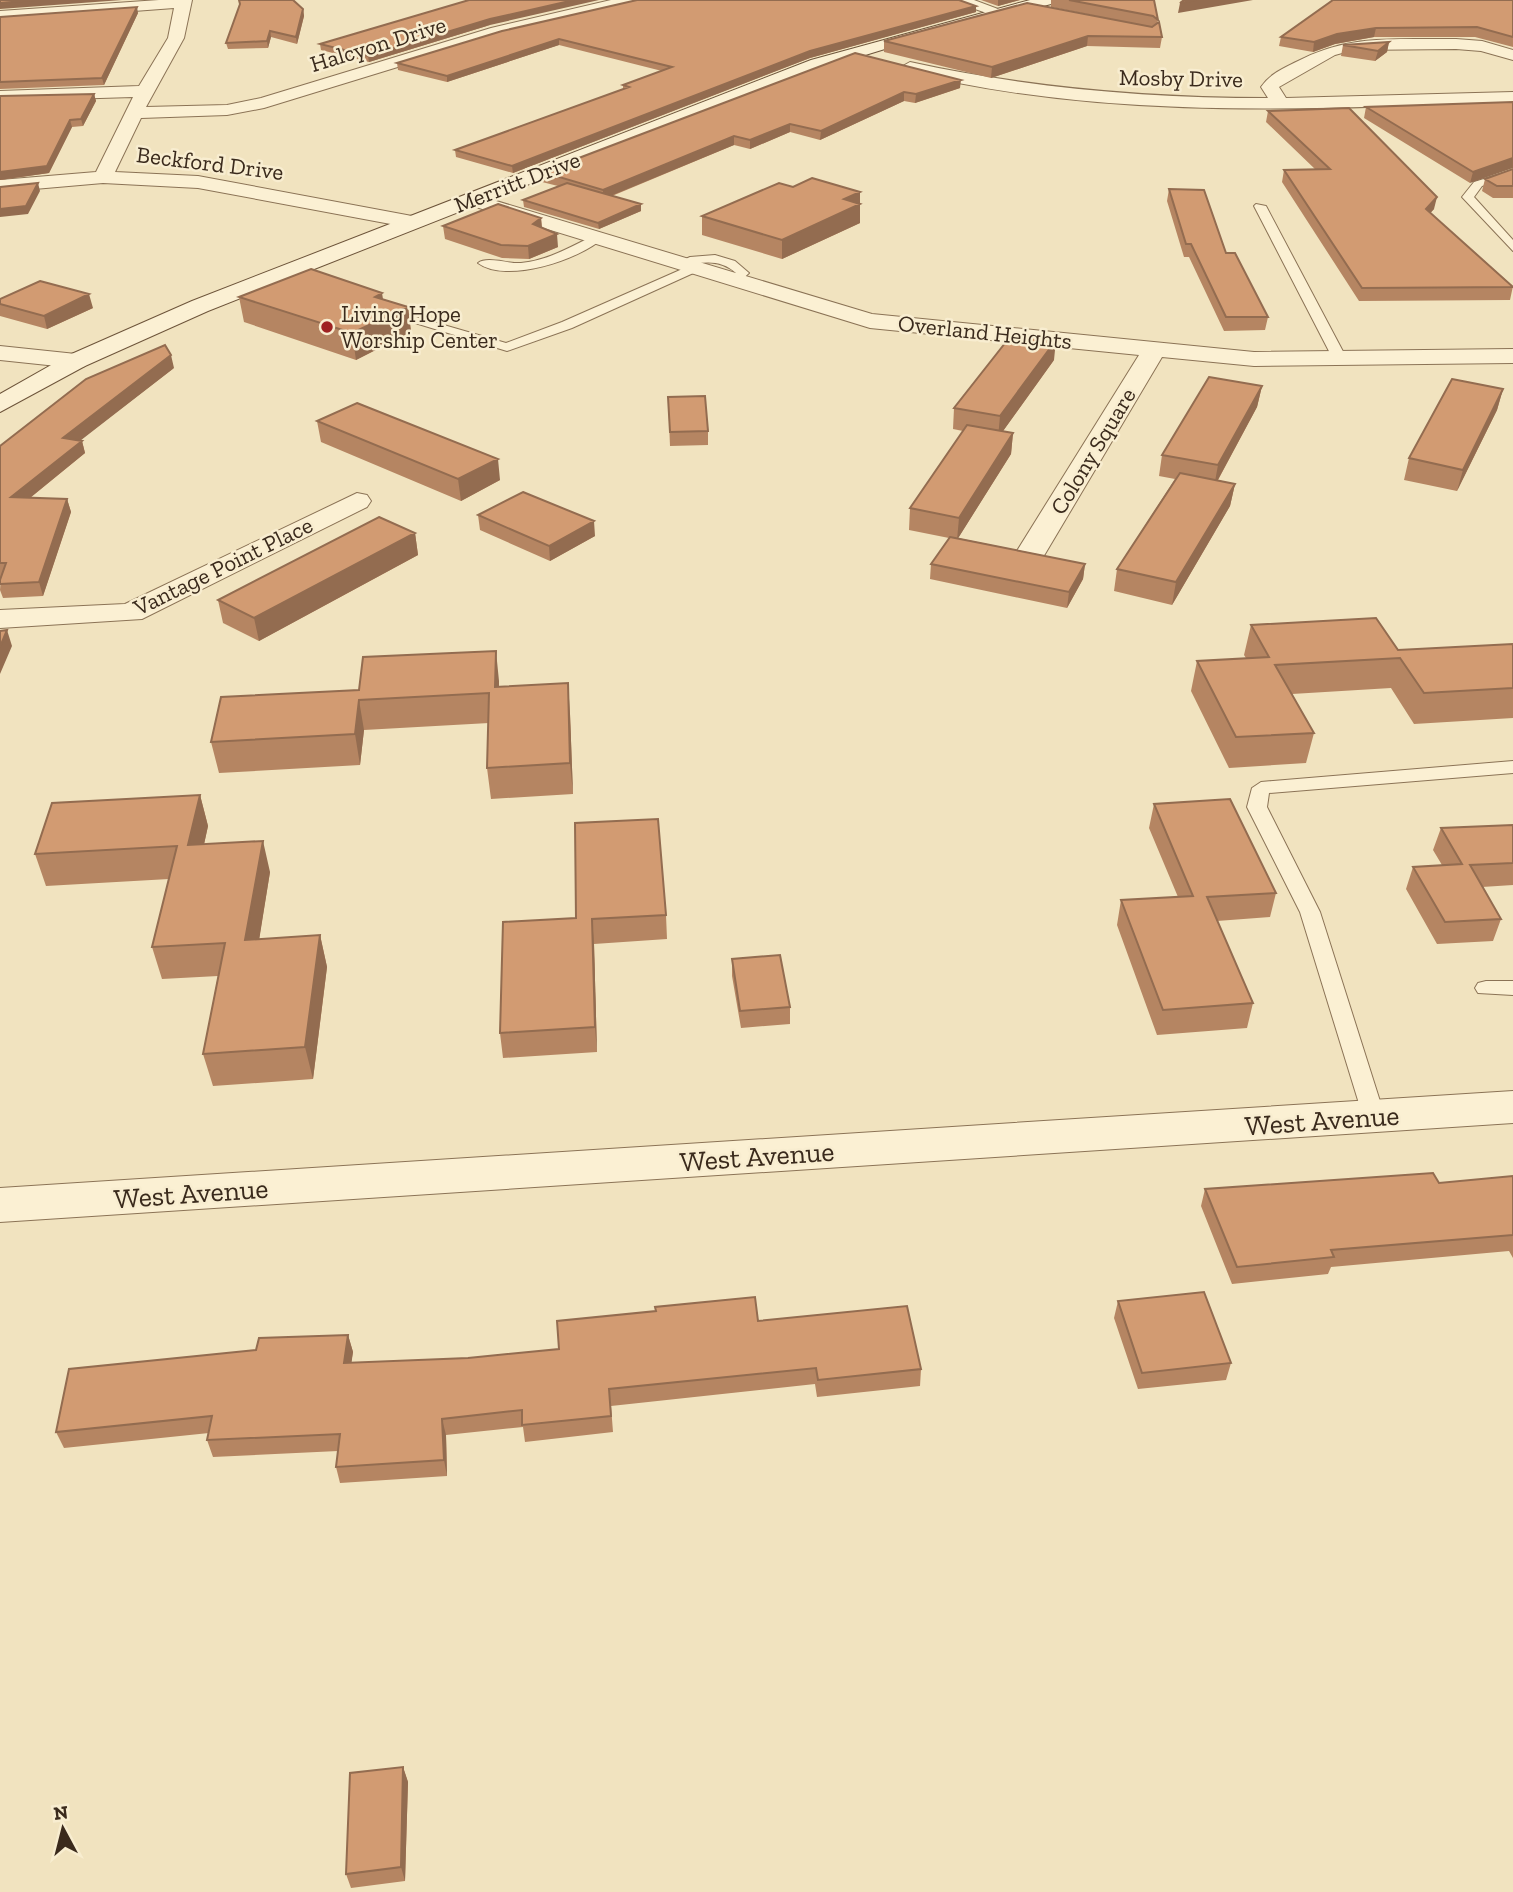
<svg xmlns="http://www.w3.org/2000/svg" width="1513" height="1892" font-family="'Zilla Slab',serif">
<style>
.lines{fill:none;stroke-linecap:round;stroke-linejoin:round}
.lane-casing{stroke:#8b7356;stroke-width:2}
.street-casing{stroke:#8b7356;stroke-width:2}
.secondary-casing{stroke:#6d543a;stroke-width:2}
.lane{fill:#fbf0d3;fill-rule:evenodd}
.street{fill:#fbf0d3;fill-rule:evenodd}
.secondary{fill:#fbf0d3;fill-rule:evenodd}
.wall{fill:#b58562}
.shaded-wall{fill:#936c50}
.building{fill:#d29b72;stroke:#936c50;stroke-width:2}
.poi-dot{fill:#9f2222;stroke:#f8edd0;stroke-width:2.5}
.labels{text-anchor:middle;stroke-width:5;stroke-linejoin:round;paint-order:stroke}
.far-street-label{font-size:23px;fill:#3a2a1c;stroke:#f8edd0}
.far-poi-label{font-size:23px;fill:#3a2a1c;stroke:#f8edd0;text-anchor:start}
.street-label{font-size:28px;fill:#3a2a1c;stroke:#f8edd0}
</style>
<rect width="100%" height="100%" fill="#f1e3bf"/>
<g class="lines">
<g class="lane-casing">
<path id="lane" d="M1513 170V176L1482 186 1474 197 1513 240V251L1462 197 1474 182Z
M1256 204 1266 206 1347 359 1345 362 1333 359 1254 206Z
M593 236 603 238C579 260 506 284 478 263 487 256 508 264 521 263 547 261 570 247 593 236Z
M715 255 735 261 749 273 737 284 731 280 736 273C721 259 702 261 683 267L677 263 690 257Z
M696 263 702 267 700 270 572 328 507 351 379 312 385 308 506 343 562 322Z
M1513 761V773L1269 793 1267 807 1320 912 1385 1117 1381 1123 1373 1126 1365 1123 1300 912 1247 807 1252 788 1261 782Z
M1486 981H1513V995L1478 993 1475 988 1478 983Z"/>
</g>
<g class="street-casing">
<path id="street" d="M159 0H192L184 38 146 107 227 105 261 98 491 28 611 0H640L638 3 502 35 264 108 227 115 141 118 115 172 198 176 412 216 419 218 423 222 419 226 412 228 198 188 103 183 0 192V180L96 172 133 97 0 101V91L139 86 168 38 174 8 0 21V11Z
M949 0H974L1006 12 998 17Z
M1456 39 1482 41 1513 50V60L1481 51 1456 49 1353 50 1335 55 1279 87 1286 98 1513 92V102C1308 109 1105 121 904 71L901 67 910 62C1029 88 1146 98 1268 98L1261 87C1270 74 1282 69 1296 62 1351 33 1396 40 1456 39Z
M473 194 872 314 1254 352 1513 349V363L1254 366 1162 357 1045 554 1040 560 1030 563 1020 560 1015 554 1139 355 870 328 466 204 463 200 466 196Z
M0 346 76 354 85 356 88 361 85 366 76 368 0 360Z
M357 493 367 495 371 501 367 507 142 619 0 628V610L125 604Z
M1513 1091V1123L0 1222V1188Z"/>
</g>
<g class="secondary-casing">
<path id="secondary" d="M1030 0H1057L1055 3 937 33 823 68 208 311 85 366 0 412V394L67 356 192 301 811 60Z"/>
</g>
<use href="#lane" class="lane"/>
<use href="#street" class="street"/>
<use href="#secondary" class="secondary"/>
</g>
<path class="wall" d="M637 0 976 12 810 58 513 173 456 157 455 150 623 89V85L662 71 559 45 447 82 398 70 397 63Z
M981 0H1020L998 6Z
M1051 0H1154L1158 23 1162 37 1160 48 1087 46 991 78 884 52V41L1152 27 1051 7Z
M1513 0V47L1475 37H1374L1335 44 1313 52 1279 46 1281 37Z
M240 4 303 9 304 16 297 44 271 37 268 48 228 49 226 43Z
M138 13 104 85 0 89V17Z
M490 25 369 62 321 50 320 44Z
M1389 42 1387 52 1375 61 1341 56 1343 45Z
M855 53 960 88 915 103 904 101 820 140 790 132 750 149 734 145 612 196 641 204V211L599 229 524 207 523 200 558 186 542 182V172Z
M94 94 96 101 83 126 72 127 49 173 0 180Z
M1513 102 1470 183 1364 118 1366 107Z
M1268 111 1434 209 1430 213 1513 286 1510 300 1359 301 1282 182 1284 170H1316L1266 122Z
M1513 169V198H1493L1482 191 1485 179Z
M1169 189 1268 317 1265 330 1224 331 1189 257H1184L1167 201Z
M860 204V223L782 259 702 235V216Z
M541 218 542 228 558 247 529 259 502 258 445 239 443 226Z
M239 297 383 299 408 307 411 332 356 360 244 322Z
M0 299 93 308 47 329 0 316Z
M1054 360 1003 431 1013 433 1011 454 958 538 1085 564 1083 579 1067 608 930 579 931 564 949 538 909 530 910 508 963 431 953 429 954 408Z
M174 368 80 440 82 441 85 453 30 498 67 499 71 512 43 596 3 598 0 590 1 577H0V446Z
M1262 386 1257 407 1218 480 1235 484 1230 506 1172 605 1114 591 1117 569 1175 479 1159 476 1162 455Z
M1503 389 1497 410 1457 491 1404 480 1409 458Z
M668 397 708 431V445L670 446Z
M317 421 500 480 461 501 321 442Z
M478 515 595 536 550 561 480 530Z
M415 533 418 555 259 641 223 623 218 600Z
M1251 625 1398 650 1513 644V718L1414 724 1391 688 1292 694 1314 733 1306 763 1229 768 1191 691 1197 661 1246 658 1244 655Z
M499 681V687L570 714 573 794 491 799 487 768 489 723 364 730 360 765 219 773 211 742 359 690Z
M200 795 208 826 204 844 270 872 259 939 320 935 327 967 313 1079 213 1086 203 1054 218 976 162 979 152 947 169 879 46 886 35 854Z
M1154 804 1276 893 1270 917 1217 921 1253 1003 1247 1028 1157 1035 1117 925 1121 900 1178 897 1149 828Z
M1513 825V885L1482 887 1501 919 1493 941 1437 944 1406 889 1413 867 1442 865 1433 850 1441 828Z
M666 915 667 939 594 944 597 1052 503 1058 500 1033 503 922Z
M732 959 790 1007V1024L741 1028 732 976Z
M1513 1176V1258L1509 1251 1331 1267 1328 1274 1232 1284 1201 1206 1205 1189 1439 1183Z
M1118 1301 1231 1363 1226 1380 1138 1389 1114 1318Z
M758 1321 921 1369 920 1386 817 1397 815 1384 611 1406 613 1432 525 1442 523 1427 446 1435 447 1476 340 1483 336 1467 338 1451 213 1457 207 1440 209 1433 64 1448 56 1432 256 1350 348 1335 353 1352 351 1363 468 1358 559 1349Z
M403 1767 408 1782 405 1881 351 1888 346 1874Z"/>
<path class="shaded-wall" d="M34 0H122L0 9V3Z
M574 0H599L490 25 369 62 368 56 490 19Z
M998 0H1020L998 6Z
M1196 0H1253L1178 13 1180 3Z
M976 6V12L810 58 513 173 512 166 810 51Z
M137 7 138 13 104 85 102 78Z
M303 9 304 16 297 44 296 37Z
M1376 28 1374 37 1335 44 1313 52 1314 42 1337 34Z
M270 31 271 37 268 48 267 41Z
M1088 36 1087 46 991 78 992 67Z
M559 39V45L447 82V76Z
M1389 42 1387 52 1375 61 1378 51Z
M961 80 960 88 915 103 916 94Z
M904 92V101L820 140 821 131Z
M94 94 96 101 83 126 81 119Z
M70 120 72 127 49 173 0 180V172Z
M790 124V132L750 149V140Z
M734 136V145L603 199V190Z
M1513 158V168L1470 183 1473 172Z
M38 183 40 191 28 214 0 217V209Z
M860 192V223L782 259V240L844 199Z
M1437 197 1434 209 1423 221 1426 209Z
M641 204V211L599 229 598 223Z
M541 218 542 230 533 224Z
M557 234 558 247 529 259 528 246Z
M382 293 386 317 408 307 411 332 356 360 352 333 375 297Z
M89 294 93 308 47 329 44 316Z
M1056 340 1054 360 998 438 1000 416Z
M171 355 174 368 67 451 63 438Z
M1262 386 1257 407 1214 487 1218 465Z
M1503 389 1497 410 1457 491 1463 470Z
M1013 433 1011 454 957 540 959 518Z
M82 441 85 453 15 510 11 497Z
M498 459 500 480 461 501 458 479Z
M1235 484 1230 506 1172 605 1176 582Z
M67 499 71 512 43 596 39 582Z
M594 521 595 536 550 561 549 546Z
M415 533 418 555 259 641 254 618Z
M1085 564 1083 579 1067 608 1069 592Z
M7 630 12 646 0 674V647Z
M496 651 499 681 498 718 495 687Z
M568 683 570 714 573 794 570 763Z
M359 700 364 730 360 765 355 734Z
M200 795 208 826 197 877 188 845Z
M263 841 270 872 254 972 245 940Z
M592 919 594 944 597 1052 595 1027Z
M320 935 327 967 313 1079 305 1047Z
M348 1335 353 1352 349 1380 344 1363Z
M442 1419 446 1435 447 1476 444 1460Z
M403 1767 408 1782 405 1881 401 1867Z"/>
<path class="building" d="M0 0H34L0 3Z
M239 0H293L303 9 296 37 270 31 267 41 226 43 240 4Z
M469 0H574L490 19 368 56 320 44Z
M637 0H959L976 6 810 51 512 166 455 150 629 87 623 85 672 67 559 39 447 76 397 63 502 31Z
M1069 0H1154L1158 20 1153 16Z
M1184 0H1196L1180 3Z
M1333 0H1513V37L1477 27 1376 28 1337 34 1314 42 1281 37Z
M1027 3 1152 27 1159 22 1162 37 1088 36 992 67 884 41Z
M137 7 102 78 0 82V17Z
M1389 42 1378 51 1343 45Z
M855 53 961 80 916 94 904 92 821 131 790 124 750 140 734 136 603 190 542 172Z
M94 94 81 119 70 120 47 166 0 172V96Z
M1513 102V158L1473 172 1366 107Z
M1349 108 1437 197 1426 209 1513 287 1362 288 1284 170 1330 169 1268 111Z
M1513 169V186H1497L1485 179Z
M812 178 860 192 844 199 860 204 782 240 702 216 779 183 793 187Z
M38 183 26 206 0 209V187Z
M567 183 641 204 598 223 523 200Z
M1169 189 1204 190 1226 253H1235L1268 317H1226L1191 244H1186Z
M498 204 541 218 533 224 557 234 528 246 501 245 443 226Z
M311 269 382 293 375 297 408 307 352 333 239 297Z
M40 281 89 294 44 316 0 304V299Z
M1013 333 1056 340 1000 416 954 408Z
M165 345 171 355 63 438 82 441 11 497 67 499 39 582 0 584V580L6 563H0V446L86 379Z
M1209 377 1262 386 1218 465 1162 455Z
M1452 379 1503 389 1463 470 1409 458Z
M705 396 708 431 670 432 668 397Z
M357 403 498 459 458 479 317 421Z
M967 425 1013 433 959 518 910 508Z
M1180 473 1235 484 1176 582 1117 569Z
M523 492 594 521 549 546 478 515Z
M379 517 415 533 254 618 218 600Z
M950 537 1085 564 1069 592 931 564Z
M1376 618 1398 650 1513 644V688L1424 693 1400 658 1275 665 1314 733 1236 737 1197 661 1269 657 1251 625Z
M7 630 0 647V631Z
M496 651 495 687 568 683 570 763 487 768 489 693 359 700 355 734 211 742 221 697 359 690 363 657Z
M200 795 188 845 263 841 245 940 320 935 305 1047 203 1054 225 943 152 947 177 846 35 854 52 803Z
M1230 799 1276 893 1207 897 1253 1003 1163 1010 1121 900 1193 896 1154 804Z
M658 819 666 915 592 919 595 1027 500 1033 503 922 576 918 575 823Z
M1513 825V863L1470 865 1501 919 1445 922 1413 867 1462 864 1441 828Z
M780 955 790 1007 740 1011 732 959Z
M1433 1173 1439 1183 1513 1176V1235L1331 1250 1334 1257 1237 1267 1205 1189Z
M1204 1292 1231 1363 1142 1373 1118 1301Z
M755 1297 758 1321 907 1306 921 1369 818 1380 816 1368 609 1389 611 1416 522 1425V1410L442 1419 444 1460 336 1467 340 1434 207 1440 212 1416 56 1432 69 1369 256 1350 259 1338 348 1335 344 1363 468 1358 559 1349 557 1321 656 1311 655 1307Z
M403 1767 401 1867 346 1874 350 1773Z"/>
<circle class="poi-dot" cx="327" cy="327" r="7"/>
<g class="labels">
<g class="far-street-label">
<text transform="translate(378 44) rotate(-17)" y="8">Halcyon Drive</text>
<text transform="translate(1181 78) rotate(1)" y="8">Mosby Drive</text>
<text transform="translate(210 163) rotate(7)" y="8">Beckford Drive</text>
<text transform="translate(517 182) rotate(-21)" y="8">Merritt Drive</text>
<text transform="translate(985 332) rotate(6)" y="8">Overland Heights</text>
<text transform="translate(1093 451) rotate(-59)" y="8">Colony Square</text>
<text transform="translate(223 566) rotate(-26)" y="8">Vantage Point Place</text>
</g>
<g class="far-poi-label">
<text x="341" y="322">Living Hope<tspan x="341" dy="26">Worship Center</tspan></text>
</g>
<g class="street-label">
<text transform="translate(1322 1120) rotate(-4)" y="10">West Avenue</text>
<text transform="translate(757 1156) rotate(-4)" y="10">West Avenue</text>
<text transform="translate(191 1193) rotate(-4)" y="10">West Avenue</text>
</g>
</g>
<g transform="translate(63 1829) rotate(353)" stroke="#f8edd0" stroke-width="5" paint-order="stroke">
<path d="M0-5L12 26L0 18L-12 26Z" fill="#3a2a1c"/>
<text y="-10" font-size="19" font-weight="bold" text-anchor="middle" fill="#3a2a1c">N</text>
</g>
</svg>
